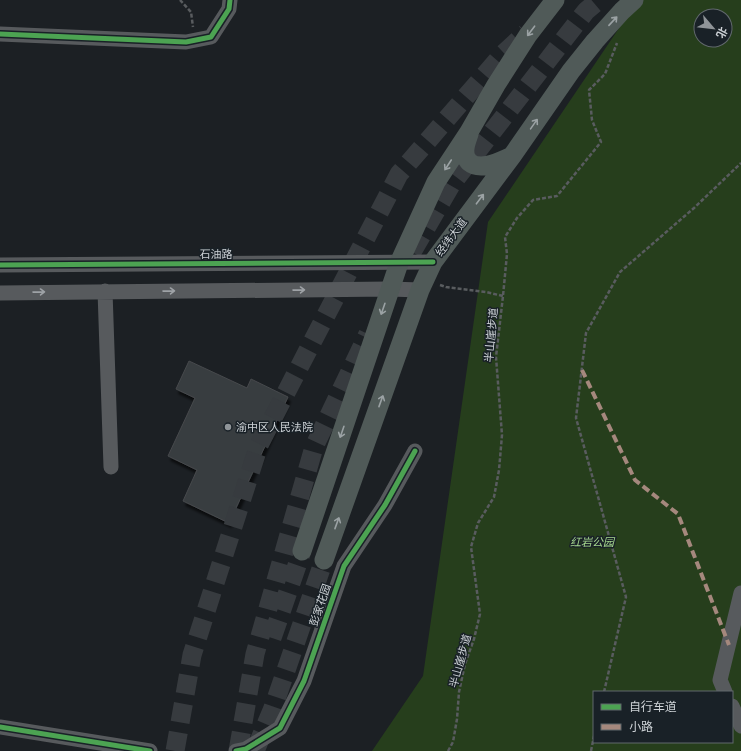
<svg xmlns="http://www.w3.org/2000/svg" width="741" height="751" font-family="Bitter,'Noto Sans SC',serif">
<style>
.green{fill:#263e1c;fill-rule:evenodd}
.building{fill:#393d40;stroke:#46494c;filter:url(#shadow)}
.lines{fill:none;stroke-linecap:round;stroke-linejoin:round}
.major-tunnel{stroke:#373b3f;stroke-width:19;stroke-dasharray:19 10;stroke-linecap:butt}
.path{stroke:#595c5f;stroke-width:2.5;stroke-dasharray:4 2;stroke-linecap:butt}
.minor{stroke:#575a5d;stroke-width:15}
.major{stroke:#505a58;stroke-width:19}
.quiet{stroke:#a5887d;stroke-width:4;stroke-dasharray:8 4;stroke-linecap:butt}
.cycleway-casing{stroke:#192127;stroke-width:8}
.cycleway{stroke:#4ca352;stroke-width:5}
.oneway{stroke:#9ba2a4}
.oneway2{stroke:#9ea2a6}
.poi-dot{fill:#8f9498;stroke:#192127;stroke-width:1.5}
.labels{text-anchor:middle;stroke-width:3;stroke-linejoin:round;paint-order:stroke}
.street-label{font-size:11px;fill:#cdd2d6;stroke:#192127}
.poi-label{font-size:11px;fill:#cdd2d6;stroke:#192127;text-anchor:start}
.park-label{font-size:11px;font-style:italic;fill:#a5d78e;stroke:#192127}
</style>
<defs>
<filter id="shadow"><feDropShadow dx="2.5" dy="4.5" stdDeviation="1" flood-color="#0009"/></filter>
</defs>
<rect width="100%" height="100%" fill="#1c2024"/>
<path class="green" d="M640 0H741V751H372L423 676 488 222 636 3ZM701 16H725V40H701ZM594 692H732V742H594Z"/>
<path class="building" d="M189 361 247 388 251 379 288 397 229 523 183 501 197 470 168 456 195 398 176 389Z"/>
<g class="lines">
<path class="major-tunnel" d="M412 252 451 185 586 11 599 0
M272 638 302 551
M175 751 192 655 259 445 399 174 502 55 526 33
M238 751 255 654 314 447 368 334
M255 751 273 708 324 560"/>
<path class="path" d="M180 0 191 12 193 27
M440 285 446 287 486 292 503 296
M604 692 626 597 576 418 586 333 620 272 694 208 741 163
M448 751 453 742 457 719 459 692 465 664 474 639 480 614 471 547 478 523 494 497 499 470 502 435 496 357 503 296 507 254 505 237 517 218 533 200 557 196 601 142 592 120 589 90 605 74 617 43
M591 751 594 736"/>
<path class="minor" d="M0 34 186 42 211 37 229 9 230 0
M0 265 433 262
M105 291 111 467
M0 293 390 289 420 290
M725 692 720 680 741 593
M732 706 741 726
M0 727 150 751
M236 751 246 749 280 728 304 681 344 566 385 505 415 451"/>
<path class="major" d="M469 134C467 140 464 147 465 153 465 157 467 159 469 162 481 172 500 161 512 156
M302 551 399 263 436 182 469 132 496 85 528 35 555 0
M324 560 420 290 433 262 512 156 571 71 595 41 622 11 634 0"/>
<path class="quiet" d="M582 370 635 480 678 514 729 645"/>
<g class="cycleway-casing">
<path id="cycleway" d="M0 34 186 42 211 37 229 9 230 0
M0 265 433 262
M0 727 150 751
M236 751 246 749 280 728 304 681 344 566 385 505 415 451"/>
</g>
<use href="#cycleway" class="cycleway"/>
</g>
<defs><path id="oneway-shaft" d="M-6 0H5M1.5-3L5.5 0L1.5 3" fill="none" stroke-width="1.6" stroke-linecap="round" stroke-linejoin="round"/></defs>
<g class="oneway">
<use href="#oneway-shaft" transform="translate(613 21) rotate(-47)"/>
<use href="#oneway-shaft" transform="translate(531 31) rotate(127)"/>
<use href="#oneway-shaft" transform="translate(534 124) rotate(-55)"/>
<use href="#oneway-shaft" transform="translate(448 165) rotate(123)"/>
<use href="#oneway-shaft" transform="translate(480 199) rotate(-53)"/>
<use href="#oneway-shaft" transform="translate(383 309) rotate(109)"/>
<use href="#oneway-shaft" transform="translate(381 401) rotate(-70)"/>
<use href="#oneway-shaft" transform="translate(342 432) rotate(109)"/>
<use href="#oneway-shaft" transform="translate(337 523) rotate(-70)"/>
</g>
<g class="oneway2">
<use href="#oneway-shaft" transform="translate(299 290) rotate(-1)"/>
<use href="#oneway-shaft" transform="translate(169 291) rotate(-1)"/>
<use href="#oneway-shaft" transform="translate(39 292) rotate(-1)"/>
</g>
<circle class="poi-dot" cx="228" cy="427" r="4"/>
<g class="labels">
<g class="street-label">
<text transform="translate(451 237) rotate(-53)" y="4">经纬大道</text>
<text x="216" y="258">石油路</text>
<text transform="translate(491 335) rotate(-85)" y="4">半山崖步道</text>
<text transform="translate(320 605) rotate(-71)" y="4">彭家花园</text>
<text transform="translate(460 661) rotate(-75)" y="4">半山崖步道</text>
</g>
<g class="poi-label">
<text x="236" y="431">渝中区人民法院</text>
</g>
<g class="park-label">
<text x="592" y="546">红岩公园</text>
</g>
</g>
<rect x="593" y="691" width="140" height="52" fill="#192127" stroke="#61686d"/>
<rect x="601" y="704" width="20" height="6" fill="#4ca352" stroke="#61686d"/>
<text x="629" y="711" font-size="12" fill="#cdd2d6">自行车道</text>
<rect x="601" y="724" width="20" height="6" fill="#a5887d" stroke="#61686d"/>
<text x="629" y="731" font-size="12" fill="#cdd2d6">小路</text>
<g transform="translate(713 28) rotate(118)"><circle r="19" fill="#192127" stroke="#61686d"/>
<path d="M0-3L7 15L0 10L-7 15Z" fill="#8f9498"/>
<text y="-6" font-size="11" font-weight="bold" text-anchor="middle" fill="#cdd2d6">北</text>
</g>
</svg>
